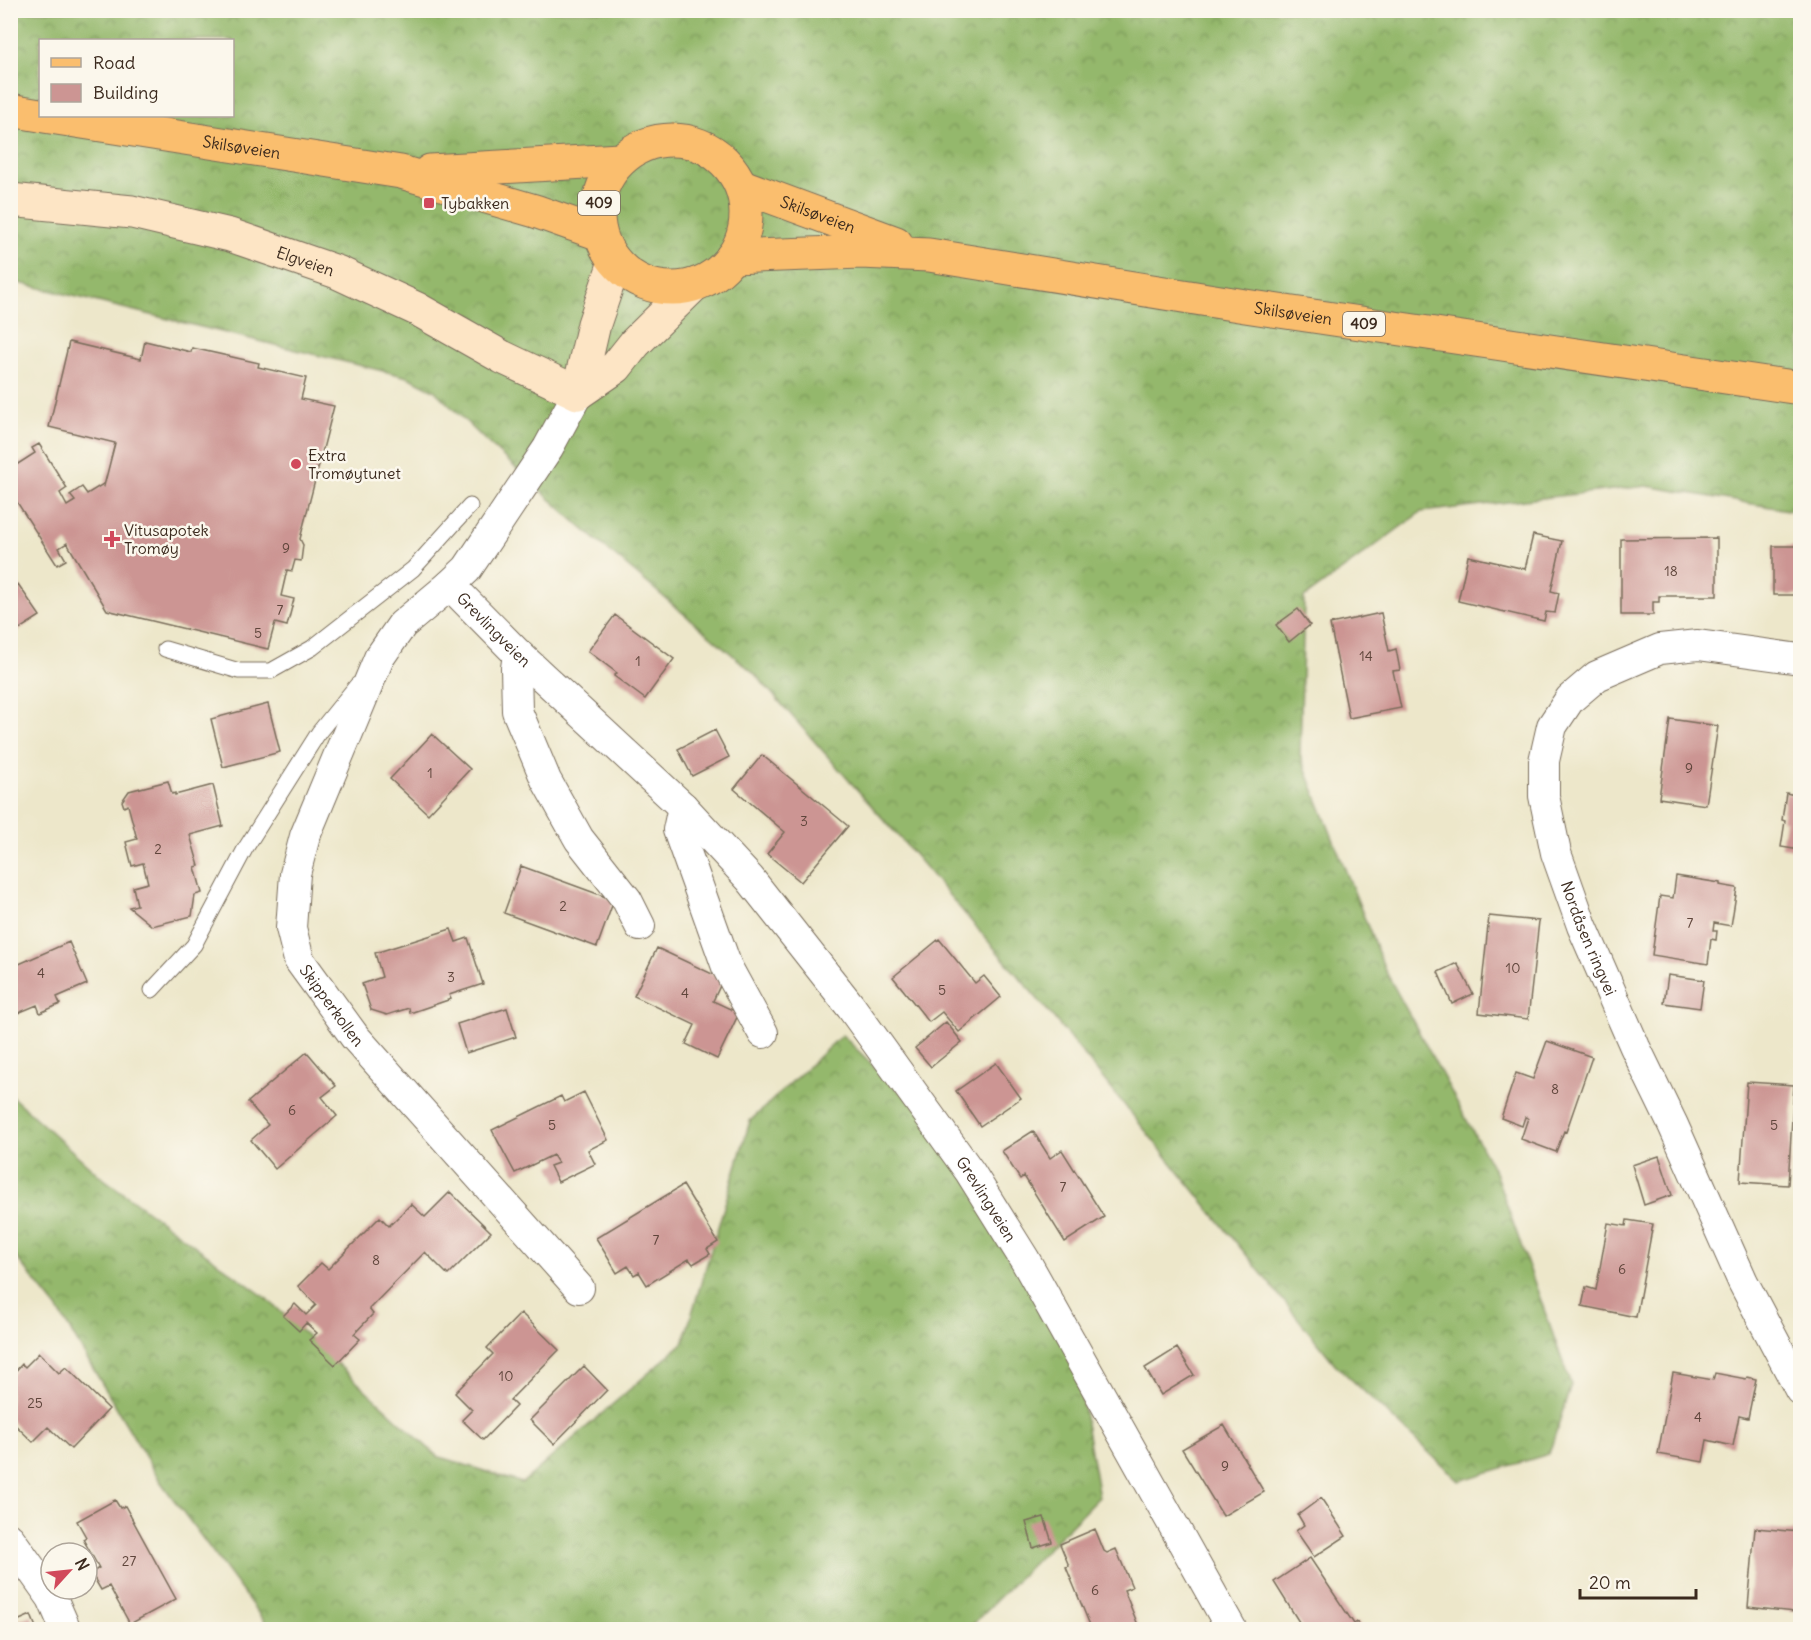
<svg xmlns="http://www.w3.org/2000/svg" width="1811" height="1640" font-family="Delius,sans-serif">
<style>
.forest{fill:url(#forest-crowns);stroke:#687145;stroke-width:1.5;fill-rule:evenodd}
.building{fill:#cc9593}
.lines{fill:none;stroke-linecap:round;stroke-linejoin:round}
.lane-casing{stroke:#796c5a;stroke-width:17}
.street-casing{stroke:#796c5a;stroke-width:32}
.secondary-casing{stroke:#796c5a;stroke-width:35}
.primary-casing{stroke:#796c5a;stroke-width:35}
.lane{stroke:#fff;stroke-width:15}
.street{stroke:#fff;stroke-width:30}
.secondary{stroke:#fde5c5;stroke-width:33}
.primary{stroke:#fabe6e;stroke-width:33}
.poi-dot{fill:#d1495b;stroke:#fbf7ec;stroke-width:2}
.labels{text-anchor:middle;stroke-width:5;stroke-linejoin:round;paint-order:stroke}
.number-label{font-size:14px;fill:#5f453b}
.shield{fill:#fbf7ec;stroke:#75685c;stroke-width:1.5}
.shield-label{font-size:15px;font-weight:bold;fill:#3b2a1e}
.street-label{font-size:16px;fill:#3b2a1e;stroke:#fbf7ec}
.poi-label{font-size:16px;fill:#3b2a1e;stroke:#fbf7ec;text-anchor:start}
</style>
<defs>
<pattern id="forest-crowns" width="20" height="18" patternUnits="userSpaceOnUse" patternTransform="scale(1.5)"><rect width="20" height="18" fill="#94b86c"/><path d="M2 6a3 3 0 1 1 6 0M12 15a3 3 0 1 1 6 0" fill="none" stroke="#7a9658"/></pattern>
</defs>
<rect width="100%" height="100%" fill="#fbf7ec"/>
<filter id="ink" filterUnits="userSpaceOnUse"><feTurbulence type="fractalNoise" baseFrequency=".0167" numOctaves="2"/><feDisplacementMap in="SourceGraphic" scale="12" xChannelSelector="R" yChannelSelector="G"/><feConvolveMatrix kernelMatrix="1 2 1 2 8 2 1 2 1" color-interpolation-filters="sRGB"/></filter>
<filter id="wash" filterUnits="userSpaceOnUse"><feTurbulence type="fractalNoise" baseFrequency=".008" numOctaves="4" result="noise"/><feDisplacementMap in="SourceGraphic" scale="24" xChannelSelector="R" yChannelSelector="G"/><feGaussianBlur stdDeviation="1.35" result="paint"/><feColorMatrix in="noise" values="0 0 0 0 0 0 0 0 0 0 0 0 0 0 0 0 0 1.4 0 .05"/><feComposite in="paint" operator="in"/></filter>
<g filter="url(#wash)">
<rect width="100%" height="100%" fill="#ede7ca"/>
<path class="forest" d="M11 11H1800V512L1647 486 1421 512 1304 598 1300 755 1385 970 1495 1172 1571 1385 1549 1454 1459 1481 1335 1364 1053 1017 907 846 754 673 582 528 486 441 434 390 408 377 11 281ZM40 40H232V116H40Z
M842 1035 959 1149 1072 1343 1099 1497 968 1629H270L160 1481 57 1308 11 1251 10 1095 100 1176 266 1298 437 1456 522 1483 683 1343 750 1121Z"/>
<g id="blocks">
<path class="building" d="M145 341 191 352 192 348 259 363 258 367 306 378 301 399 334 406 300 539 303 545 301 561 295 560 292 571 287 570 281 596 294 599 287 626 275 623 268 649 107 610 67 543 59 548 66 560 57 565 10 491V469L35 453 32 448 39 444 67 488 60 493 67 506 75 501 70 495 82 487 87 494 103 484 104 486 115 443 49 427 69 342 141 359Z
M1533 535 1562 541 1551 591 1559 593 1555 613 1546 612 1544 621 1458 601 1468 556 1525 569Z
M1717 538V596H1659V602H1653V615H1621V539Z
M1773 546H1800V595H1773Z
M18 584 40 616 10 635V589Z
M1298 609 1310 625 1289 642 1276 625Z
M1381 613 1389 651 1396 649 1400 670 1393 671 1401 708 1349 718 1330 624Z
M615 615 674 659 645 699 614 676 617 673 588 651Z
M268 704 280 752 223 767 211 719Z
M1670 719 1718 726 1706 805 1659 798Z
M715 730 729 757 692 776 678 749Z
M432 734 470 769 428 814 390 779Z
M762 755 848 826 801 882 767 854 785 832 734 789Z
M1798 775 1800 776V850L1781 847 1785 821 1782 820 1786 793 1795 795Z
M168 781 172 794 175 793V795L213 785 223 826 190 835 199 866 195 867 202 893 195 895 192 916 152 926 129 907 137 905 133 887 148 883 143 863 132 866 126 842 137 839 128 805 124 807 122 801 129 791Z
M521 866 614 900 597 947 504 913Z
M1676 876 1720 883V885L1737 888 1731 926 1714 923 1713 931H1717L1716 940 1711 939 1708 964 1652 955 1660 896 1673 898Z
M1489 916 1539 921 1528 1019 1479 1013Z
M451 929 456 942 468 938 483 984 449 995 451 999 410 1013 409 1008 387 1015 371 1010 362 984 382 977 375 953Z
M939 939 975 983 984 976 1001 997 959 1032 942 1012 929 1022 893 977Z
M69 942 87 984 57 997 60 1004 40 1013 37 1005 11 1016 10 968Z
M657 948 723 979 713 1001 739 1013 717 1059 686 1044 695 1025 634 996Z
M1457 963 1473 994 1452 1004 1438 972Z
M1668 975 1704 980 1700 1008 1664 1003Z
M507 1008 516 1037 466 1053 457 1024Z
M946 1022 962 1042 931 1067 915 1048Z
M1547 1041 1592 1057 1566 1132 1564 1131 1556 1152 1521 1139 1528 1118 1525 1117 1522 1126 1501 1118 1516 1073 1533 1079Z
M307 1052 336 1086 322 1097 337 1116 275 1169 251 1140 268 1125 248 1102Z
M996 1063 1021 1098 980 1126 956 1091Z
M1747 1082 1794 1085 1788 1185 1740 1182Z
M584 1092 608 1140 588 1150 595 1164 558 1182 550 1166 558 1163 553 1155 515 1173 492 1130 561 1096 564 1102Z
M1033 1131 1050 1158 1062 1150 1104 1217 1065 1242 1024 1176 1020 1179 1002 1151Z
M1659 1156 1672 1195 1644 1205 1632 1165Z
M683 1185 718 1242 707 1249 710 1254 693 1264 689 1259 647 1285 639 1272 634 1275 628 1266 617 1273 596 1238Z
M450 1192 491 1232 448 1275 425 1252 369 1309 373 1314 354 1334 360 1339 335 1365 309 1340 317 1333 306 1323 299 1331 283 1316 295 1304 306 1315 316 1305 298 1286 321 1263 328 1269 380 1217 389 1226 411 1204 425 1217Z
M1627 1220 1653 1224 1636 1317 1582 1306 1586 1287 1596 1290 1608 1223 1626 1226Z
M521 1313 559 1350 510 1400 516 1406 483 1440 462 1420 472 1410 455 1393 493 1354 487 1348Z
M1177 1348 1194 1375 1161 1395 1145 1368Z
M39 1353 59 1373 66 1367 109 1409 71 1449 48 1427 33 1442 10 1420V1377L22 1364 25 1367Z
M584 1366 607 1390 554 1444 530 1420Z
M1673 1373 1713 1380 1715 1373 1746 1379 1747 1377 1756 1379 1748 1418 1739 1416 1733 1446 1707 1440 1703 1462 1658 1454Z
M1224 1425 1264 1492 1223 1516 1182 1449Z
M1321 1498 1346 1536 1314 1557 1296 1531 1304 1525 1298 1515Z
M115 1500 120 1508 125 1506 176 1599 130 1624 109 1586 101 1590 91 1573 99 1568 83 1539 86 1537 77 1521Z
M1044 1517 1052 1542 1033 1548 1026 1522Z
M1755 1528 1800 1532 1794 1612 1748 1607Z
M1095 1529 1104 1551 1107 1553 1116 1549 1132 1587 1124 1590 1138 1625 1127 1630H1092L1066 1567 1069 1566 1060 1544Z
M1310 1558 1354 1624 1357 1622 1362 1630H1304L1274 1582Z
M31 1615 37 1630H10V1624Z"/>
</g>
</g>
<g filter="url(#ink)">
<use href="#blocks" fill-opacity="0" stroke="#796c5a" stroke-width="1.5"/>
<g class="lines">
<g class="lane-casing">
<path id="lane" d="M165 649 239 671H271L312 648 413 569 470 506
M152 990 194 945 245 849 319 732 357 685"/>
</g>
<g class="street-casing">
<g id="street">
<path id="s1" d="M578 393 548 448 467 569 450 585 518 654 683 807 750 879 851 1007 970 1172 1025 1260 1232 1630"/>
<path id="s2" d="M450 585 402 625 379 658 305 836 295 874 291 928 299 960 355 1037 579 1288"/>
<path d="M518 654 516 668 517 711 546 780 579 839 627 900 640 926"/>
<path id="s3" d="M1800 659 1698 645 1660 649 1597 676 1570 699 1552 726 1544 761V796L1556 853 1582 926 1635 1047 1673 1125 1743 1282 1800 1390"/>
<path d="M683 807 678 830 727 967 763 1033"/>
<path d="M10 1539 52 1598 66 1630"/>
</g>
</g>
<g class="secondary-casing">
<g id="secondary">
<path id="s4" d="M10 200 132 212 230 235 337 272 417 309 502 357 578 393"/>
<path d="M615 262 594 324 578 393 616 367 635 343 694 285"/>
</g>
</g>
<g class="primary-casing">
<g id="primary">
<path d="M10 110 40 115"/>
<path id="s5" d="M44 116 401 172 535 211 600 234"/>
<circle cx="672" cy="214" r="74"/>
<path d="M430 171 620 160"/>
<path id="s6" d="M742 186 896 243"/>
<path id="s7" d="M732 257 861 252 929 255 1245 306 1800 388"/>
</g>
</g>
<use href="#lane" class="lane"/>
<use href="#street" class="street"/>
<use href="#secondary" class="secondary"/>
<use href="#primary" class="primary"/>
</g>
</g>
<g class="poi-dot">
<rect x="423" y="197" width="12" height="12" rx="3"/>
<circle cx="296" cy="464" r="6"/>
<path d="M109 530h6v6h6v6h-6v6h-6v-6h-6v-6h6z"/>
</g>
<g class="labels">
<g class="number-label">
<text x="286" y="553">9</text>
<text x="1671" y="576">18</text>
<text x="280" y="615">7</text>
<text x="258" y="638">5</text>
<text x="1366" y="661">14</text>
<text x="638" y="666">1</text>
<text x="1689" y="773">9</text>
<text x="430" y="778">1</text>
<text x="804" y="826">3</text>
<text x="158" y="854">2</text>
<text x="563" y="911">2</text>
<text x="1690" y="928">7</text>
<text x="1513" y="973">10</text>
<text x="41" y="978">4</text>
<text x="451" y="982">3</text>
<text x="942" y="995">5</text>
<text x="685" y="998">4</text>
<text x="1555" y="1094">8</text>
<text x="292" y="1115">6</text>
<text x="552" y="1130">5</text>
<text x="1774" y="1130">5</text>
<text x="1063" y="1192">7</text>
<text x="656" y="1245">7</text>
<text x="376" y="1265">8</text>
<text x="1622" y="1274">6</text>
<text x="506" y="1381">10</text>
<text x="35" y="1408">25</text>
<text x="1698" y="1422">4</text>
<text x="1225" y="1471">9</text>
<text x="129" y="1566">27</text>
<text x="1095" y="1595">6</text>
</g>
<g class="shield">
<rect x="578" y="191" width="42" height="24" rx="4.5"/>
<rect x="1343" y="312" width="42" height="24" rx="4.5"/>
</g>
<g class="shield-label">
<text x="599" y="208">409</text>
<text x="1364" y="329">409</text>
</g>
<g class="street-label">
<text dy="6" stroke="none"><textPath href="#s5" startOffset="200">Skilsøveien</textPath></text>
<text dy="6" stroke="none"><textPath href="#s6" startOffset="81">Skilsøveien</textPath></text>
<text dy="6" stroke="none"><textPath href="#s4" startOffset="303">Elgveien</textPath></text>
<text dy="6" stroke="none"><textPath href="#s7" startOffset="566">Skilsøveien</textPath></text>
<text dy="6" stroke="none"><textPath href="#s1" startOffset="294">Grevlingveien</textPath></text>
<text dy="6" stroke="none"><textPath href="#s3" startOffset="498">Nordåsen ringvei</textPath></text>
<text dy="6" stroke="none"><textPath href="#s2" startOffset="478">Skipperkollen</textPath></text>
<text dy="6" stroke="none"><textPath href="#s1" startOffset="1050">Grevlingveien</textPath></text>
</g>
<g class="poi-label">
<text x="441" y="209">Tybakken</text>
<text x="308" y="461">Extra<tspan x="308" dy="18">Tromøytunet</tspan></text>
<text x="124" y="536">Vitusapotek<tspan x="124" dy="18">Tromøy</tspan></text>
</g>
</g>
<rect width="1811" height="1640" fill="none" stroke="#fbf7ec" stroke-width="36"/>
<rect x="39" y="39" width="195" height="78" fill="#fbf7ec" stroke="#aea59a" stroke-width="1.5"/>
<rect x="51" y="58" width="30" height="9" fill="#fabe6e" stroke="#aea59a" stroke-width="1.5"/>
<text x="93" y="69" font-size="18" fill="#3b2a1e">Road</text>
<rect x="51" y="84" width="30" height="18" fill="#cc9593" stroke="#aea59a" stroke-width="1.5"/>
<text x="93" y="99" font-size="18" fill="#3b2a1e">Building</text>
<g transform="translate(69 1571) rotate(63)"><circle r="28" fill="#fbf7ec" stroke="#aea59a" stroke-width="1.5"/>
<path d="M0-4.5L10 22L0 15L-10 22Z" fill="#d1495b"/>
<text y="-9" font-size="16" font-weight="bold" text-anchor="middle" fill="#3b2a1e">N</text>
</g>
<path d="M1580 1589v9h116v-9" fill="none" stroke="#3b2a1e" stroke-width="3"/>
<text x="1589" y="1589" font-size="18" fill="#3b2a1e" stroke="#fbf7ec" stroke-width="4.5" paint-order="stroke">20 m</text>
</svg>
